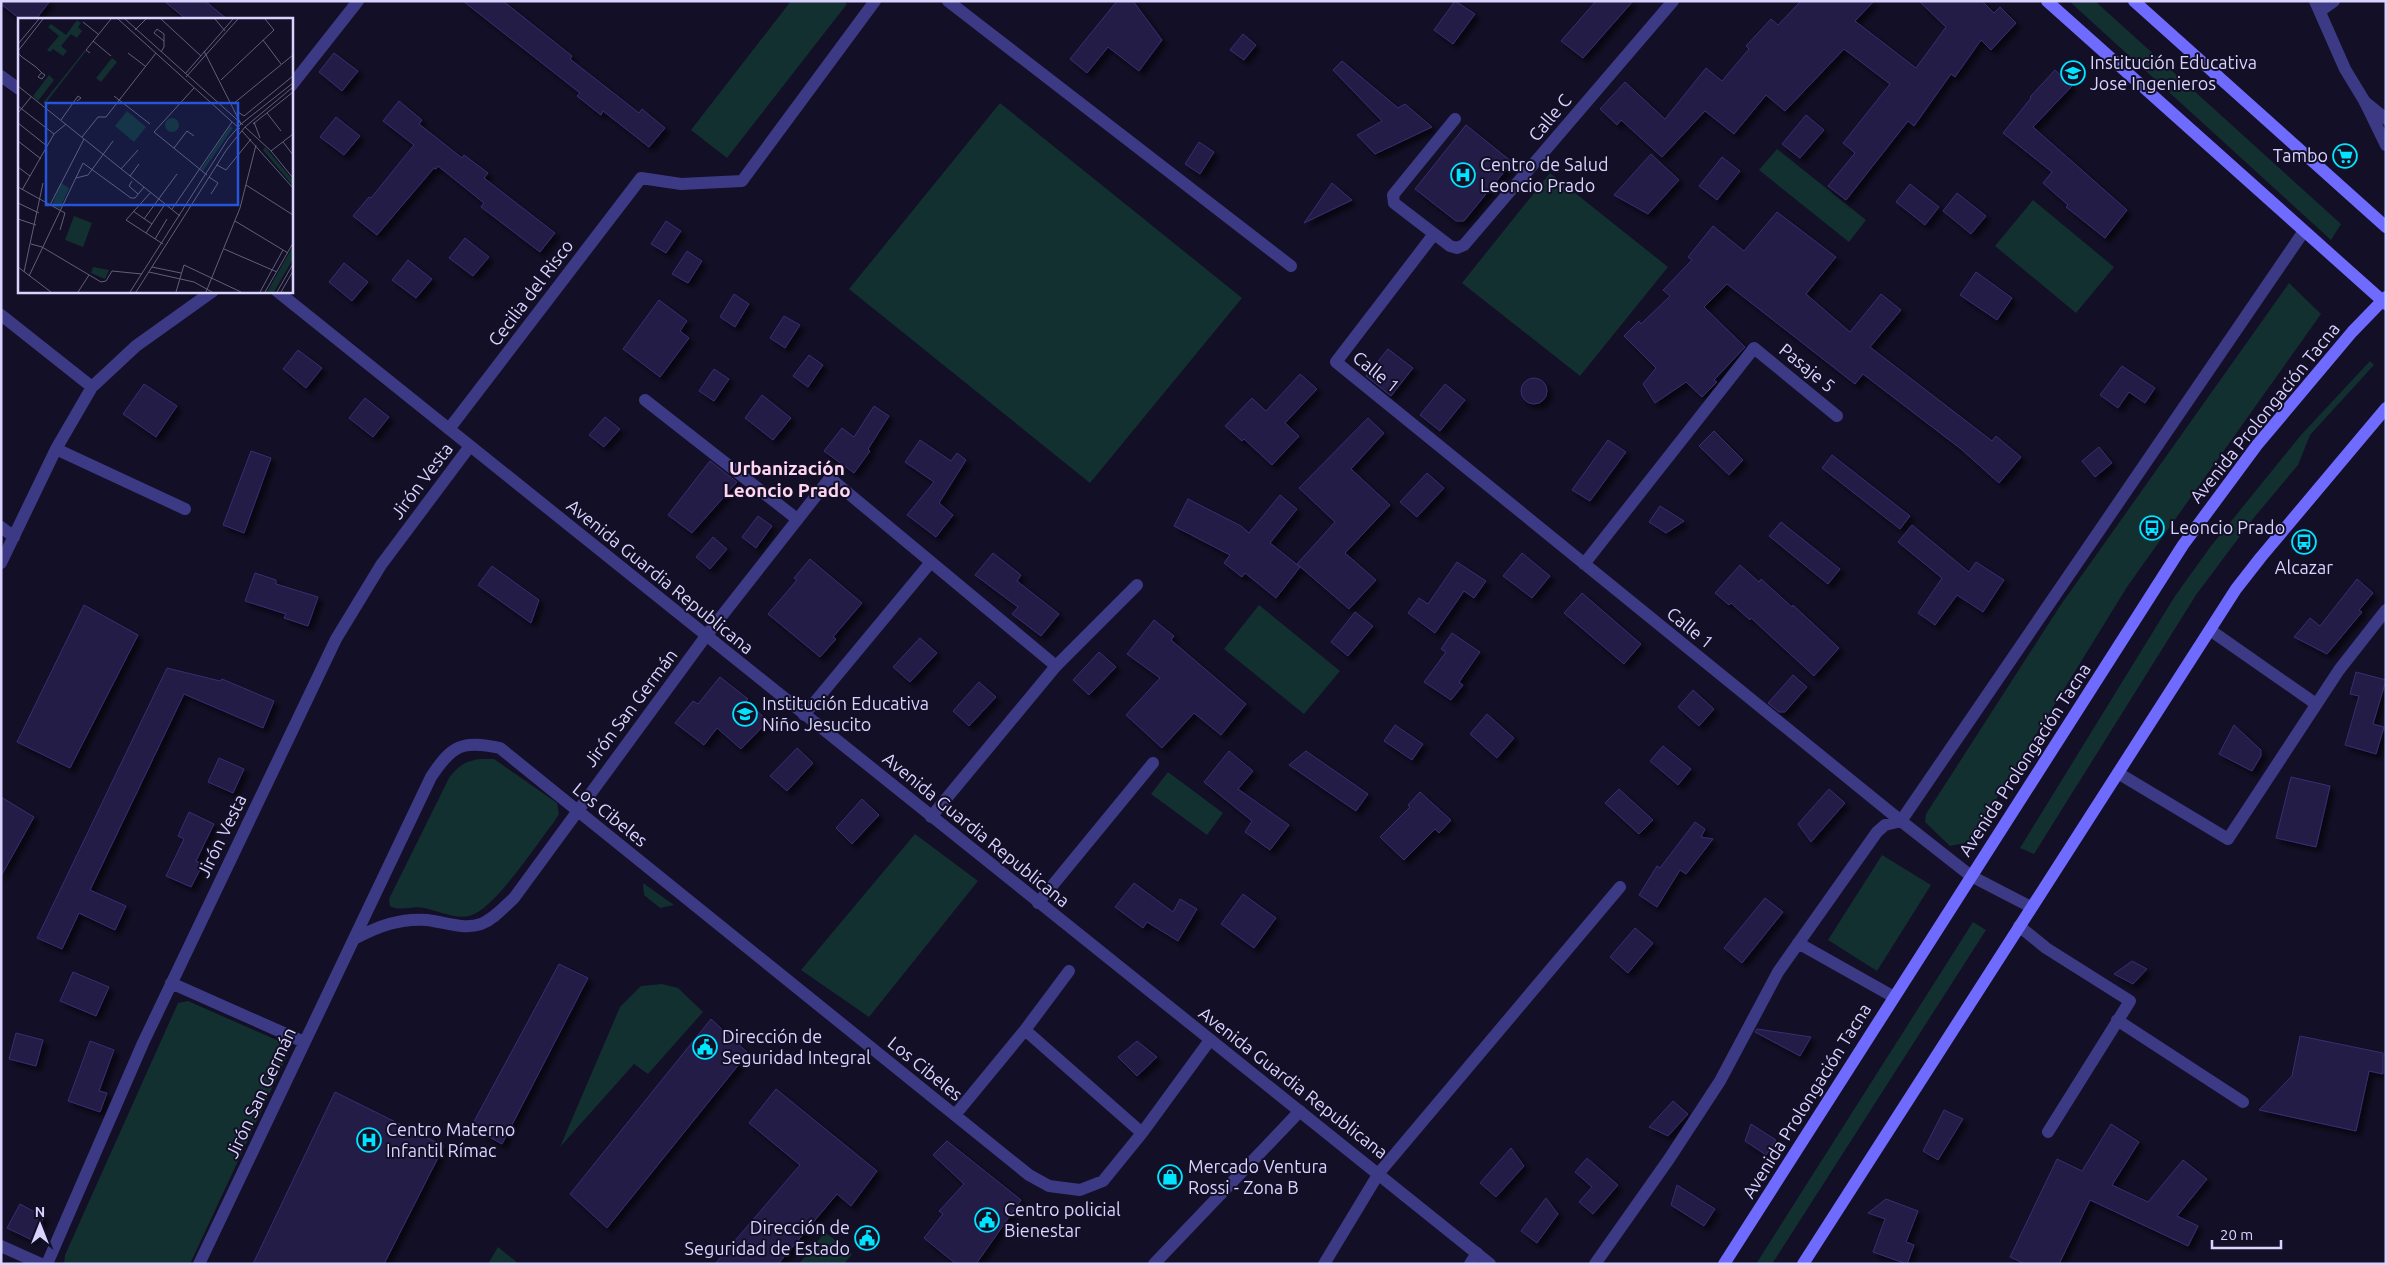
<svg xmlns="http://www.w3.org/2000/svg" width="2387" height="1265" font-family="Ubuntu,sans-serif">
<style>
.green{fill:#12302f}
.building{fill:#241b47;stroke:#3b2d73;filter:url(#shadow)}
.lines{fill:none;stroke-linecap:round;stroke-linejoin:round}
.pedestrian{stroke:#3d3a85;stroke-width:12}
.minor{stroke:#3d3a85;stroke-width:12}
.tertiary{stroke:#3d3a85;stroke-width:12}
.secondary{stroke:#6f6bff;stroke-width:12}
.labels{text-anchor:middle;stroke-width:4;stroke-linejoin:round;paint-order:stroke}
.poi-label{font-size:18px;fill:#d9d4ff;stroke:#130f26;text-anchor:start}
.street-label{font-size:18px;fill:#d9d4ff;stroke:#130f26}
.neighbourhood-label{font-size:19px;font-weight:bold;fill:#ffd6f0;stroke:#130f26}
.inset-road{fill:none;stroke:#625e7d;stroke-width:1}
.view{fill:#2655da;fill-opacity:0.15;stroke:#2655da;stroke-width:2.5}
.inset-edge{fill:none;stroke:#d9d4ff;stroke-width:2.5}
</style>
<defs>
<filter id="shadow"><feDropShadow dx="4.5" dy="4.5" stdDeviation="2.5" flood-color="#0009"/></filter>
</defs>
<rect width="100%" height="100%" fill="#130f26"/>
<path class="green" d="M791 1H844L847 4 727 158 691 130Z
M2069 1H2095L2341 224 2331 240Z
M1000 103 1242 298 1090 483 849 289Z
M1777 149 1866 220 1849 242 1759 170Z
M1550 173 1668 267 1580 376 1462 283Z
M2033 200 2114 267 2076 313 1995 246Z
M2289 283 2321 314 2127 587 1970 842 1950 846 1925 822 1926 814 2060 606Z
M2370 361 2374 365 2310 435 2298 465 2252 520 2196 595 2034 854 2020 848 2175 596 2211 546 2301 435Z
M1259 605 1340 671 1304 714 1224 649Z
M480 759H494L557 803 559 814 554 822C537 843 494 911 469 916 455 919 438 911 424 908 412 905 401 912 390 906L389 899 449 778C458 766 465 761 480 759Z
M1168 772 1223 813 1207 835 1151 794Z
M915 834 978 881 869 1017 801 970Z
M1882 855 1931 885 1877 971 1828 940Z
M643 883 674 905 660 908 644 895Z
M1973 922 1986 930 1772 1264H1756Z
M662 984 678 988 703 1012 648 1074 634 1064 560 1147 620 1007 641 986Z
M188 1001 279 1041 285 1049 287 1056 190 1264H64L65 1255 178 1003Z
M825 1232 852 1254 844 1264H799Z
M498 1247 519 1264H488Z"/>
<path class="building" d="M1 1H50L36 19H20L1 4Z
M164 1H205L227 19H186Z
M463 1H503L572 56 570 59 639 113 642 109 665 128 649 147 603 111 601 115 577 96 580 93Z
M1117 1H1133L1162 40 1139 71 1108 47 1087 73 1070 59Z
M1455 1 1475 14 1453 44 1434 30Z
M1596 1H1633L1583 58 1561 41Z
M1801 1H1874L1855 21 1916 68 1946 27 1919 1H1982L1994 13 2000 7 2016 23 1991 50 1981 40 1955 77 1951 74 1914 126 1908 121 1846 200 1828 186 1855 153 1843 143 1890 84 1844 49 1785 111 1766 95 1734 134 1705 111 1662 157 1621 120 1617 125 1600 109 1625 82 1665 119 1706 68 1722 81 1749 49 1746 46 1771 19 1778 25Z
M1243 34 1256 45 1244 60 1230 50Z
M334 53 358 71 342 91 319 72Z
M1342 61 1398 108 1405 104 1432 127 1375 154 1357 135 1382 121 1333 70Z
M2055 70 2072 86 2033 127 2127 210 2105 238 2066 207 2068 205 2043 183 2052 172 2003 133 2031 98 2030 97Z
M399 101 422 120 419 124 462 158 464 155 488 173 484 178 555 233 540 252 481 207 484 203 438 166 436 169 434 168 377 235 353 216 369 197 371 198 414 145 383 121Z
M1806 115 1824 130 1800 158 1782 144Z
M336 117 360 136 344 155 320 137Z
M1466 125 1512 162 1464 221H1456L1415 189Z
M1199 142 1214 152 1200 174 1185 164Z
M1651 154 1679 180 1648 214 1614 195Z
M1722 157 1740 171 1717 200 1699 186Z
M1332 183 1352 200 1304 223Z
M1910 184 1939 207 1925 225 1896 202Z
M1957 193 1986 216 1971 234 1943 211Z
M1777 212 1836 257 1806 294 1850 332 1881 294 1901 310 1870 347 1992 441 1996 436 2021 457 1999 483 1961 449 1863 374 1855 384 1727 284 1704 307 1745 347 1714 380 1717 382 1702 397 1686 382 1655 403 1643 384 1656 368 1624 336 1639 321 1641 324 1670 296 1663 290 1692 260 1688 257 1713 226 1744 251Z
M666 221 681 231 666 253 651 244Z
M465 238 489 257 473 276 449 258Z
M687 251 702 261 688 283 672 274Z
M408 260 432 279 416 298 392 280Z
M344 263 368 282 352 301 329 282Z
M1976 272 2012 298 1997 320 1960 295Z
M734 294 749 304 735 327 720 317Z
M659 300 687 321 680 331 689 338 660 377 623 349Z
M784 316 800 325 785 348 770 338Z
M1388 349 1413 368 1391 396 1366 376Z
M298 350 322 368 306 388 283 369Z
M809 355 823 365 808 387 793 376Z
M2122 366 2155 388 2145 403 2129 392 2118 408 2100 395Z
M714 369 729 379 714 401 699 391Z
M1300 374 1317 389 1285 423 1299 436 1272 465 1244 439 1242 441 1225 426 1252 398 1266 411Z
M1521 391a13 13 0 1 1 26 0a13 13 0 1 1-26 0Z
M144 384 177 406 156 437 123 414Z
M1445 384 1465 400 1440 431 1420 415Z
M762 395 791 418 773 440 745 418Z
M365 398 389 417 373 437 349 418Z
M874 406 889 416 868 449 870 451 854 473 824 451 842 428 854 437Z
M605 417 620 429 604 447 589 435Z
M1368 418 1384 433 1351 469 1390 505 1345 553 1376 580 1349 609 1297 564 1335 522 1299 488Z
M1714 431 1743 460 1729 475 1699 446Z
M920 440 951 461 957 453 966 460 939 503 953 515 936 537 907 515 934 482 905 462Z
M1608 440 1626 452 1590 501 1572 490Z
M2099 447 2112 463 2095 477 2082 461Z
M251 451 271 458 244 533 223 525Z
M1832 455 1910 516 1900 529 1822 468Z
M710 461 737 482 692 533 668 515Z
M1427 473 1444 488 1417 517 1400 502Z
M1280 495 1297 509 1270 543 1300 567 1276 598 1245 573 1242 577 1224 563 1230 555 1174 526 1188 499 1241 526 1249 533Z
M1660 506 1684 521 1666 533 1649 522Z
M758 516 772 526 756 548 742 537Z
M1781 522 1840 569 1828 584 1769 536Z
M1912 525 1969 572 1976 562 2004 580 1983 612 1957 595 1935 625 1918 613 1942 578 1898 542Z
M713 537 727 549 710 569 696 557Z
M993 553 1021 575 1017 581 1059 614 1041 636 1012 614 1018 607 975 575Z
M1522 553 1550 576 1532 598 1503 576Z
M810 559 862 603 833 637 836 639 820 657 768 614 797 580 794 578Z
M1457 562 1486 581 1474 598 1464 591 1435 633 1408 613 1419 598 1428 604Z
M1740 565 1759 582 1761 579 1792 607 1793 605 1839 648 1814 676 1751 618 1750 620 1731 603 1729 605 1715 593Z
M492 566 539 600 531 623 478 585Z
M255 573 276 580V584L318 597 308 626 284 618 286 614 245 601Z
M2357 579 2373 593 2359 610 2362 612 2327 654 2294 637 2310 618 2320 626Z
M1582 593 1641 644 1624 664 1564 613Z
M84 605 138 635 70 768 17 742Z
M1355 612 1373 626 1348 656 1331 642Z
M1154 620 1174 636 1171 640 1246 704 1221 735 1194 713 1162 748 1126 715 1160 678 1127 654Z
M1452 633 1480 652 1459 682 1463 685 1451 700 1424 682 1446 652 1441 649Z
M920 638 937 653 910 682 893 667Z
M1099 652 1116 667 1089 695 1073 680Z
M167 668 220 681 222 679 274 701 263 728 184 694 90 890 126 906 115 930 79 913 62 949 37 938Z
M2356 672 2386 680 2373 724 2384 727 2376 754 2345 745 2359 696 2350 694Z
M1793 675 1807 687 1785 712H1779L1768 703Z
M720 677 748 699 746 701 768 721 741 749 717 728 704 745 675 723 693 701 698 704Z
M979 682 996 697 969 726 953 711Z
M1693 690 1714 709 1699 726 1678 707Z
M1487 714 1514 738 1497 758 1470 734Z
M1395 725 1423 744 1412 760 1384 741Z
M2234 725 2261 750V756L2252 771 2219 754Z
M1663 746 1691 769 1678 785 1650 761Z
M797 748 813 763 787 791 770 776Z
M1229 751 1253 771 1238 789 1289 825 1270 850 1245 832 1252 821 1204 782Z
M1306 751 1368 794 1356 811 1289 765Z
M219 758 244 769 233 793 208 782Z
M2291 777 2330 786 2316 847 2276 838Z
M1619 789 1653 820 1639 834 1605 803Z
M1829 789 1845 803 1811 842 1798 824Z
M1420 792 1451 820 1439 833 1435 829 1404 860 1380 837 1410 807 1408 805Z
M1 797 34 817 1 876Z
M862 799 879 815 852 844 836 828Z
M189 812 214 824 196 861 203 864 191 887 166 876 184 839 178 836Z
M1695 822 1705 829 1701 837 1713 839 1686 874 1680 870 1657 907 1639 895 1657 866 1660 868Z
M1134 883 1173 912 1180 899 1197 909 1178 941 1147 922 1143 928 1115 907Z
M1243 894 1276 918 1254 948 1221 924Z
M1765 898 1783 912 1742 963 1724 948Z
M1635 928 1653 943 1628 973 1610 957Z
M2132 961 2147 969 2133 984 2114 974Z
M559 964 588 978 502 1144 471 1127Z
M73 972 109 987 96 1016 60 1001Z
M711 1019 748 1053 607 1228 570 1194Z
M1757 1029 1811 1037 1800 1056 1755 1032Z
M16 1033 43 1040 36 1066 9 1059Z
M2300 1036 2383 1053V1074L2369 1071 2356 1131 2259 1110 2292 1076Z
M90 1041 114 1050 99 1091 107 1093 100 1112 68 1101Z
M1137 1041 1157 1057 1137 1076 1118 1057Z
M776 1089 877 1171 851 1206 837 1194 778 1264H715L800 1165 749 1123Z
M335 1092 444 1146 384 1264H253Z
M1673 1101 1688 1114 1668 1136 1649 1127Z
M1944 1110 1963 1119 1938 1160 1923 1151Z
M1751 1124 1776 1140 1766 1155 1745 1141Z
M2111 1124 2139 1142 2112 1185 2148 1202 2183 1160 2207 1179 2177 1216 2198 1226 2188 1246 2090 1200 2059 1264H2025L2010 1257 2057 1159 2082 1171Z
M947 1141 1021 1200 976 1264H956L924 1238 943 1214 939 1211 964 1184 933 1155Z
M1511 1148 1524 1166 1496 1197 1480 1183Z
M1587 1158 1618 1185 1593 1214 1579 1202 1592 1187 1575 1172Z
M1677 1185 1715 1209 1704 1226 1671 1205Z
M1546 1198 1558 1214 1537 1243 1521 1231Z
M1886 1199 1918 1211 1906 1242 1914 1245 1907 1264 1873 1252 1885 1219 1868 1213Z
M20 1204 44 1217 32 1240 7 1228Z"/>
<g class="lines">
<path class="pedestrian" d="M645 400 797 519
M830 478 1056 666
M804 715 931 562"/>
<path class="minor" d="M948 1 1291 266
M2320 11 2334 1
M291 86 358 1
M2365 102 2386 119
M1455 119 1393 195 1394 203 1450 246 1457 248 1464 245 1673 1
M1434 234 1336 362 1901 821 1971 876 2031 907
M1 315 92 387
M449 429 641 178 681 184 742 181 875 1
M56 449 185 509
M1 527 14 537
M1 563 56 449 92 387 136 346 213 291
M1584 564 1754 348 1837 416
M2210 630 2316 704
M2118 773 2228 839 2339 670 2386 610
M931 817 1056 666 1137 585
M1038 903 1153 763
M2019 926 2046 948 2130 1001 2048 1132
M356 938C379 926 400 918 427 920 444 922 463 930 481 924 494 919 504 907 514 898L706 636 830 478
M1798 943 1894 997
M1069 971 1025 1030 1142 1133
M171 983 304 1042
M2117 1020 2243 1102
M955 1115 1025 1030
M1 1246 41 1264
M47 1264 143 1043 336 639 381 565 470 446
M199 1264 431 777C452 745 462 740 500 748L1029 1175 1049 1186 1080 1190 1103 1181 1142 1133 1210 1040
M1154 1264 1300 1111
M1324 1264 1379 1173 1620 887
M1470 1264 1477 1253
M1595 1264 1669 1159 1720 1081 1778 972 1877 832 1885 825 1901 821 2304 231"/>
<path class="tertiary" d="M2315 1 2345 69 2365 102 2386 145
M1 76 19 89
M277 291 1490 1264"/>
<path class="secondary" d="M2047 1 2386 304
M2134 1 2386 227
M1724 1264 2183 545 2257 445 2352 332 2386 297
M1803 1264 2236 589 2261 557 2386 408"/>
</g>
<defs>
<g id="school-ring" transform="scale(1.25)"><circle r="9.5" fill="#130f26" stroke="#00e5ff" stroke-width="1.5"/><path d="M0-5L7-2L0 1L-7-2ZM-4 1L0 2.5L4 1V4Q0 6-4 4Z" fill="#00e5ff"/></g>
<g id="supermarket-ring" transform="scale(1.25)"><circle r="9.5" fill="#130f26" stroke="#00e5ff" stroke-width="1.5"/><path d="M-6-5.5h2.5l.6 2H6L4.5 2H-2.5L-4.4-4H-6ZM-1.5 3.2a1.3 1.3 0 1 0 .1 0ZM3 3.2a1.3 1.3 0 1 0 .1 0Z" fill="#00e5ff"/></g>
<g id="hospital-ring" transform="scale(1.25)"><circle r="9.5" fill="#130f26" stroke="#00e5ff" stroke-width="1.5"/><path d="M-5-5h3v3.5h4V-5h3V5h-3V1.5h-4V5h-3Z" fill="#00e5ff"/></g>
<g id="bus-ring" transform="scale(1.25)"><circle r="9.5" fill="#130f26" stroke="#00e5ff" stroke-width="1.5"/><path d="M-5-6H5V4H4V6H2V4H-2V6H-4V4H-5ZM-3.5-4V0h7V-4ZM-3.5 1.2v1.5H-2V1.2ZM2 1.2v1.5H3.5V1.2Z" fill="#00e5ff"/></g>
<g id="civic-ring" transform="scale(1.25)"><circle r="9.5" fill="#130f26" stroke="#00e5ff" stroke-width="1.5"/><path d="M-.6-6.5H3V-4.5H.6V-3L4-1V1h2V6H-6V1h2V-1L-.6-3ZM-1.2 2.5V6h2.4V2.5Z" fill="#00e5ff"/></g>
<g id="shop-ring" transform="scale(1.25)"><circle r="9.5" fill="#130f26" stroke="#00e5ff" stroke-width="1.5"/><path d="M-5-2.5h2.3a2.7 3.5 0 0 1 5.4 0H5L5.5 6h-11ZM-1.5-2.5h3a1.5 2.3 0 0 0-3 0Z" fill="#00e5ff"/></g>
</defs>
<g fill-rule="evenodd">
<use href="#school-ring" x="2073" y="73"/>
<use href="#supermarket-ring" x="2345" y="156"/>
<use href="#hospital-ring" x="1463" y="175"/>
<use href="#bus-ring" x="2152" y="528"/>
<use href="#bus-ring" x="2304" y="542"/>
<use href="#school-ring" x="745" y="714"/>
<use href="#civic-ring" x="705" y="1047"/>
<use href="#hospital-ring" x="369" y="1140"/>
<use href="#shop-ring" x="1170" y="1177"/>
<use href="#civic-ring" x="987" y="1220"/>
<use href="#civic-ring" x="867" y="1238"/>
</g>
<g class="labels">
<g class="poi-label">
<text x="2090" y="69">Institución Educativa<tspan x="2090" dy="21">Jose Ingenieros</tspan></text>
<text x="2328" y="162" text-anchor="end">Tambo</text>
<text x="1480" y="171">Centro de Salud<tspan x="1480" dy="21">Leoncio Prado</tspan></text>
<text x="2170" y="534">Leoncio Prado</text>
<text x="2304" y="574" text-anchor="middle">Alcazar</text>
<text x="762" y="710">Institución Educativa<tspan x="762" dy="21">Niño Jesucito</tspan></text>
<text x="722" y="1043">Dirección de<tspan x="722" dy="21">Seguridad Integral</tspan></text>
<text x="386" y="1136">Centro Materno<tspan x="386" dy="21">Infantil Rímac</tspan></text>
<text x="1188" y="1173">Mercado Ventura<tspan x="1188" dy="21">Rossi - Zona B</tspan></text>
<text x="1004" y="1216">Centro policial<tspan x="1004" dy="21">Bienestar</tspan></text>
<text x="850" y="1234" text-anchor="end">Dirección de<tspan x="850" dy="21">Seguridad de Estado</tspan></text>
</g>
<g class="street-label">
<text transform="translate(1550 118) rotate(-50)" y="6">Calle C</text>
<text transform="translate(531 293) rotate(-53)" y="6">Cecilia del Risco</text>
<text transform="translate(1807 368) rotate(39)" y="6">Pasaje 5</text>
<text transform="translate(1376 372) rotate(39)" y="6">Calle 1</text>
<text transform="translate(2265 413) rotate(-51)" y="6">Avenida Prolongación Tacna</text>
<text transform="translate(422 481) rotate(-53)" y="6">Jirón Vesta</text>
<text transform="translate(660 577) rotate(39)" y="6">Avenida Guardia Republicana</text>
<text transform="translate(1690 628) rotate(39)" y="6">Calle 1</text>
<text transform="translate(631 708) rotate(-53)" y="6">Jirón San Germán</text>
<text transform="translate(2025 760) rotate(-57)" y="6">Avenida Prolongación Tacna</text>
<text transform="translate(610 815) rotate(39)" y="6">Los Cibeles</text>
<text transform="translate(976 830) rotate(39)" y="6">Avenida Guardia Republicana</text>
<text transform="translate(222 836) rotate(-64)" y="6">Jirón Vesta</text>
<text transform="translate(925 1069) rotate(39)" y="6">Los Cibeles</text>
<text transform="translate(1293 1083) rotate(38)" y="6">Avenida Guardia Republicana</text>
<text transform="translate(261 1093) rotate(-65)" y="6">Jirón San Germán</text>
<text transform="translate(1807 1101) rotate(-58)" y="6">Avenida Prolongación Tacna</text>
</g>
<g class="neighbourhood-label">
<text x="787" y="475">Urbanización<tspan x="787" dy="22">Leoncio Prado</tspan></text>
</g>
</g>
<g transform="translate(18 18)">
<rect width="275" height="275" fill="#130f26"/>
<path d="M59 2 63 5 60 9 64 13 59 20 53 16 43 28 49 33 45 38 35 31 32 34 29 32 41 18 30 9 33 6 48 17ZM67 32 68 33 27 86 25 85ZM94 40 99 44 83 64 78 60ZM31 57 36 62 20 83 15 78ZM109 93 128 109 116 124 97 108ZM147 107a7 7 0 1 1 14 0a7 7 0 1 1-14 0ZM212 108 215 110 185 153 183 151ZM247 129 275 162V168L245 132ZM43 165 51 170 42 191 34 187ZM56 198 74 205 65 229 47 222ZM275 228V241L256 274H249ZM75 249 91 252 87 261 73 255Z" fill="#12302f"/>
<path class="inset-road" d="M100 1 222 111M107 1 225 107M143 1 183 38M197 1 207 13M65 4 80 16M117 12 128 1M245 22 263 46M75 23 93 38M0 26 21 1M0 33 25 1M186 33 223 106M143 34 146 29V16L139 11 136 15 146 23M0 35 4 39 18 49 24 55 27 57 24 61 20 59 24 54M72 35 68 32 93 1M110 35 127 48M167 56 215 1M168 59 220 1M203 62 256 12 247 1M0 68 162 198M176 70 136 114 189 157M96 78 132 106M215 86 275 37M0 88 36 116M220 94 226 98 275 58M0 95 13 79M249 95 263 113M43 102 60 78 63 80 59 83M236 104 242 120M0 105 29 128M235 106 275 74M227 109 253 133 275 160M224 113 275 170M64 119 80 99H88L138 35M0 123 23 141M265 124 275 137M156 130 169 113 176 118M253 133 275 116M199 147 208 152 233 121M0 149 12 158M103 151 120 132M112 158 121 146M191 159 200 165 193 176M58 160 70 157 95 123M114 163 111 168 120 176M228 167 275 197M0 169 47 195 42 212M4 172 36 116 48 106M133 174 108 202 145 226M0 185 21 195M32 187 66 121M154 191 214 104M115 193 134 206M0 201 18 207M126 201 159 156M217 203 270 235M128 215 147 186M137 221 149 201M13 226 24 229 83 264 88 263 94 253 124 256M206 231 259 254M0 249 33 274M134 249 163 255M6 254 25 165M131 254 176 264 194 274M11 258 65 145 113 180H117L126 169M60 274 71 257M112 274 210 121 223 106 275 65M118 274 209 131 227 109 275 69M158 274 166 247 223 274M188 274 222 190 238 127M242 274 265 232M247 274 275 225M259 274 275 246M263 274 275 253"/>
<path class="view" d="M28 85H220V187H28Z"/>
<rect width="275" height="275" class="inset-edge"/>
</g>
<rect width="2387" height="1265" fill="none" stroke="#d9d4ff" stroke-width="5"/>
<g transform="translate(40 1225)" stroke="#130f26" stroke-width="4" paint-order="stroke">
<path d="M0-4L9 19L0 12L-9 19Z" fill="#d9d4ff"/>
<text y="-8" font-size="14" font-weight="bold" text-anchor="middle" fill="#d9d4ff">N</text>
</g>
<path d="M2212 1240v8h69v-8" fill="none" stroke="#d9d4ff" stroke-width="2.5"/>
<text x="2220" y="1240" font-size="15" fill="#d9d4ff" stroke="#130f26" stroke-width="4" paint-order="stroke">20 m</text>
</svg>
